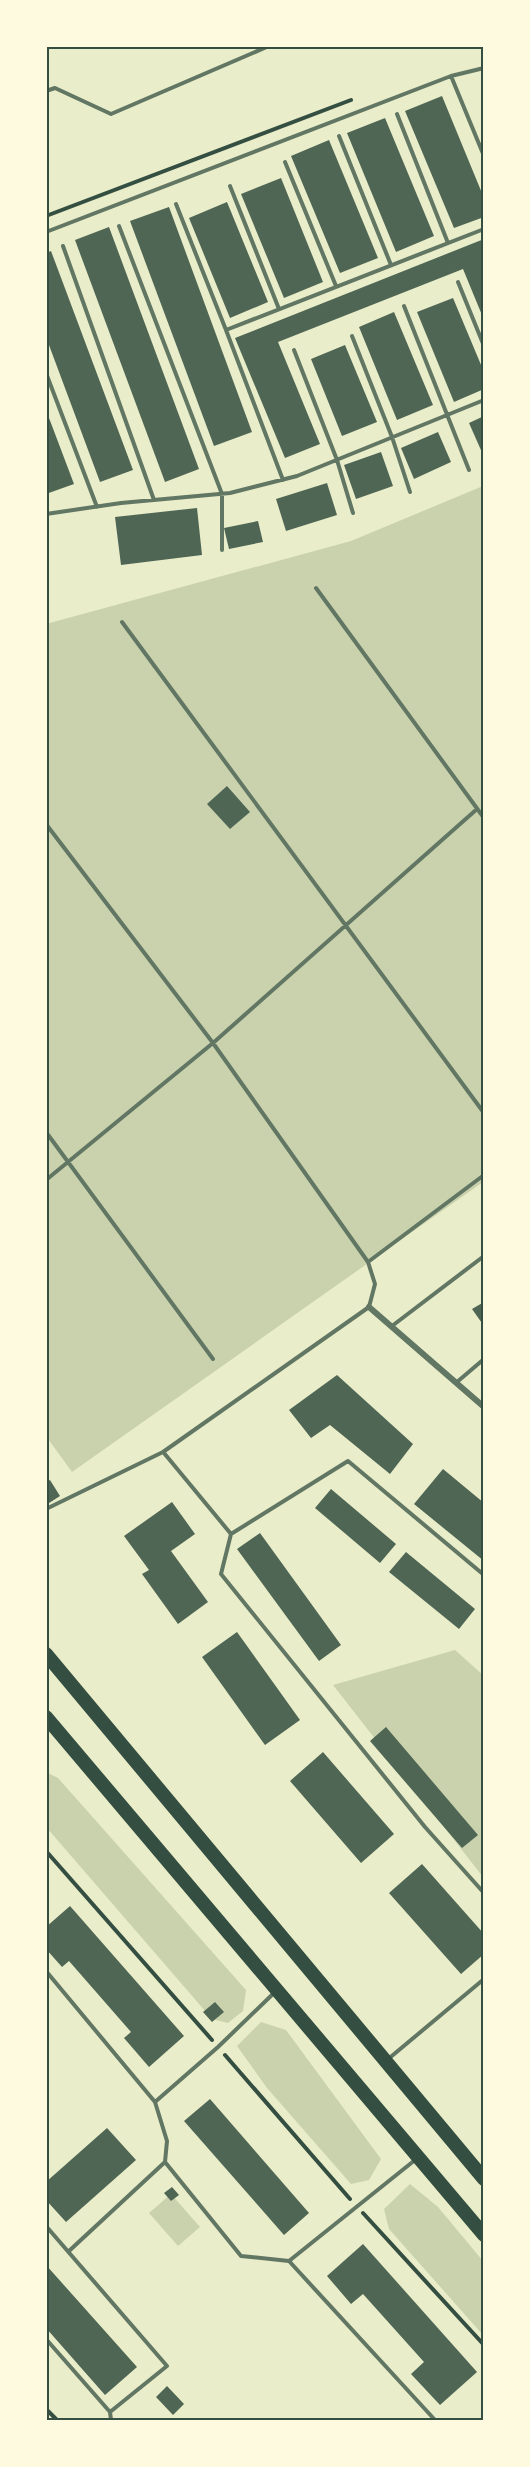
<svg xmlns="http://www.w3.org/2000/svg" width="530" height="2467" font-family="'IBM Plex Sans',sans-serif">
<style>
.green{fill:#cad2ad}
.building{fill:#4f6655}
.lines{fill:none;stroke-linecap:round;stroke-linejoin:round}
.path{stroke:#344e41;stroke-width:4}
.service{stroke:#617663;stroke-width:4}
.minor{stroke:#617663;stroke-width:6}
.primary{stroke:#344e41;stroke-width:14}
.neatline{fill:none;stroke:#344e41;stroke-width:2}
</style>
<rect width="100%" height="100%" fill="#e9edc9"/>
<path class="green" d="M483 486V1182L72 1472 46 1436V624L351 541Z
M455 1650 483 1675V1877L333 1685Z
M46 1772 58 1778 246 1990 243 2011 228 2023 212 2019 47 1828Z
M261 2022 286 2030 381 2159 369 2180 351 2184 267 2088 237 2046Z
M410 2184 438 2207 483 2261V2335L389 2229 384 2209Z
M171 2194 200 2227 178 2246 149 2213Z"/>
<path class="building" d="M442 96 484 198V217L454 228 405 111Z
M385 118 434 236 396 252 347 133Z
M329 140 378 258 340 273 291 156Z
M281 178 323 282 284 298 241 194Z
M227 202 268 302 230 318 189 218Z
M169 207 252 432 214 446 130 221Z
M109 227 199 469 165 482 75 240Z
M484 239V320L463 269 278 342 320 444 285 458 235 338Z
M51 251 133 470 100 482 46 337V253Z
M453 298 484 372V389L454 402 417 312Z
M394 312 433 405 397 420 359 327Z
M345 345 377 422 342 436 311 359Z
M46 410 74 484 46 494Z
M484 416V457L469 423Z
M438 432 451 462 414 479 401 448Z
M381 452 393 486 356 499 344 465Z
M327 483 337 515 286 531 276 499Z
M197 508 202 555 121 565 115 517Z
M258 521 263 542 229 549 224 528Z
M227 786 250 812 230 829 207 804Z
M484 1302V1326L472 1309Z
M337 1375 413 1444 390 1474 330 1425 311 1438 289 1410Z
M443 1469 484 1503V1561L414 1504Z
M50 1480 60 1496 46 1505V1482Z
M331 1489 396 1544 380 1563 315 1508Z
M172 1502 195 1534 171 1551 208 1602 178 1624 142 1574 149 1570 124 1536Z
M260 1533 341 1645 319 1661 237 1549Z
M406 1552 475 1609 459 1629 389 1572Z
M237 1632 300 1720 265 1745 202 1657Z
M386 1727 478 1835 462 1848 370 1741Z
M323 1752 394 1834 361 1863 290 1781Z
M422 1864 484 1934V1954L461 1974 389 1893Z
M70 1906 184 2036 149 2067 124 2038 131 2032 69 1961 62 1967 46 1949V1927Z
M215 2002 224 2012 212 2022 203 2012Z
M210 2099 309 2213 284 2235 184 2121Z
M107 2128 136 2160 66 2222 46 2200V2182Z
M172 2187 179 2195 171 2201 164 2193Z
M363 2244 477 2372 440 2405 411 2374 424 2362 363 2294 351 2304 327 2276Z
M46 2265 137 2367 105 2395 46 2328Z
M167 2386 184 2404 173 2415 156 2397Z"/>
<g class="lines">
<path class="path" d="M46 216 351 100
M46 1851 212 2040
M225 2055 350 2199
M363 2213 484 2345
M46 2409 57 2420"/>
<path class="service" d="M451 76 484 156
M46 91 55 88 111 114 269 46
M397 114 448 243
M339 136 391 265
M285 162 336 286
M230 186 279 309
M176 204 226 330
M119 226 222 494V550
M46 232 451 76 484 68
M63 246 154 500
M458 282 484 346
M404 306 469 470
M352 336 392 437 410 492
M294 350 337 460 353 513
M46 373 97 507
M283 480 226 330 484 229
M46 514 121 503 230 493 297 476 484 400
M316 588 484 818
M122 622 484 1113
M46 824 213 1043 368 1262
M46 1132 213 1359
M46 1180 213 1043 477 809
M392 1326 484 1256
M457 1382 484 1359
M164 1453 231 1534 221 1574 425 1827 484 1893
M46 1509 163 1452 369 1307 375 1284 368 1262 484 1175
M231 1534 348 1461 484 1575
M46 1971 155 2102
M387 2060 484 1979
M165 2162 241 2256 289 2261 435 2420
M46 2226 167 2366 110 2412 111 2420
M69 2251 165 2162 167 2141 155 2102 218 2047 275 1992
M289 2261 415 2160
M46 2339 110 2412"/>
<path class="minor" d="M369 1307 484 1407"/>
<path class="primary" d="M46 1654 484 2179
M46 1717 484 2235"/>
</g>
<rect width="530" height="2467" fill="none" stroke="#fefae0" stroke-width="96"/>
<rect x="48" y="48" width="434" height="2371" class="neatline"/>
</svg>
